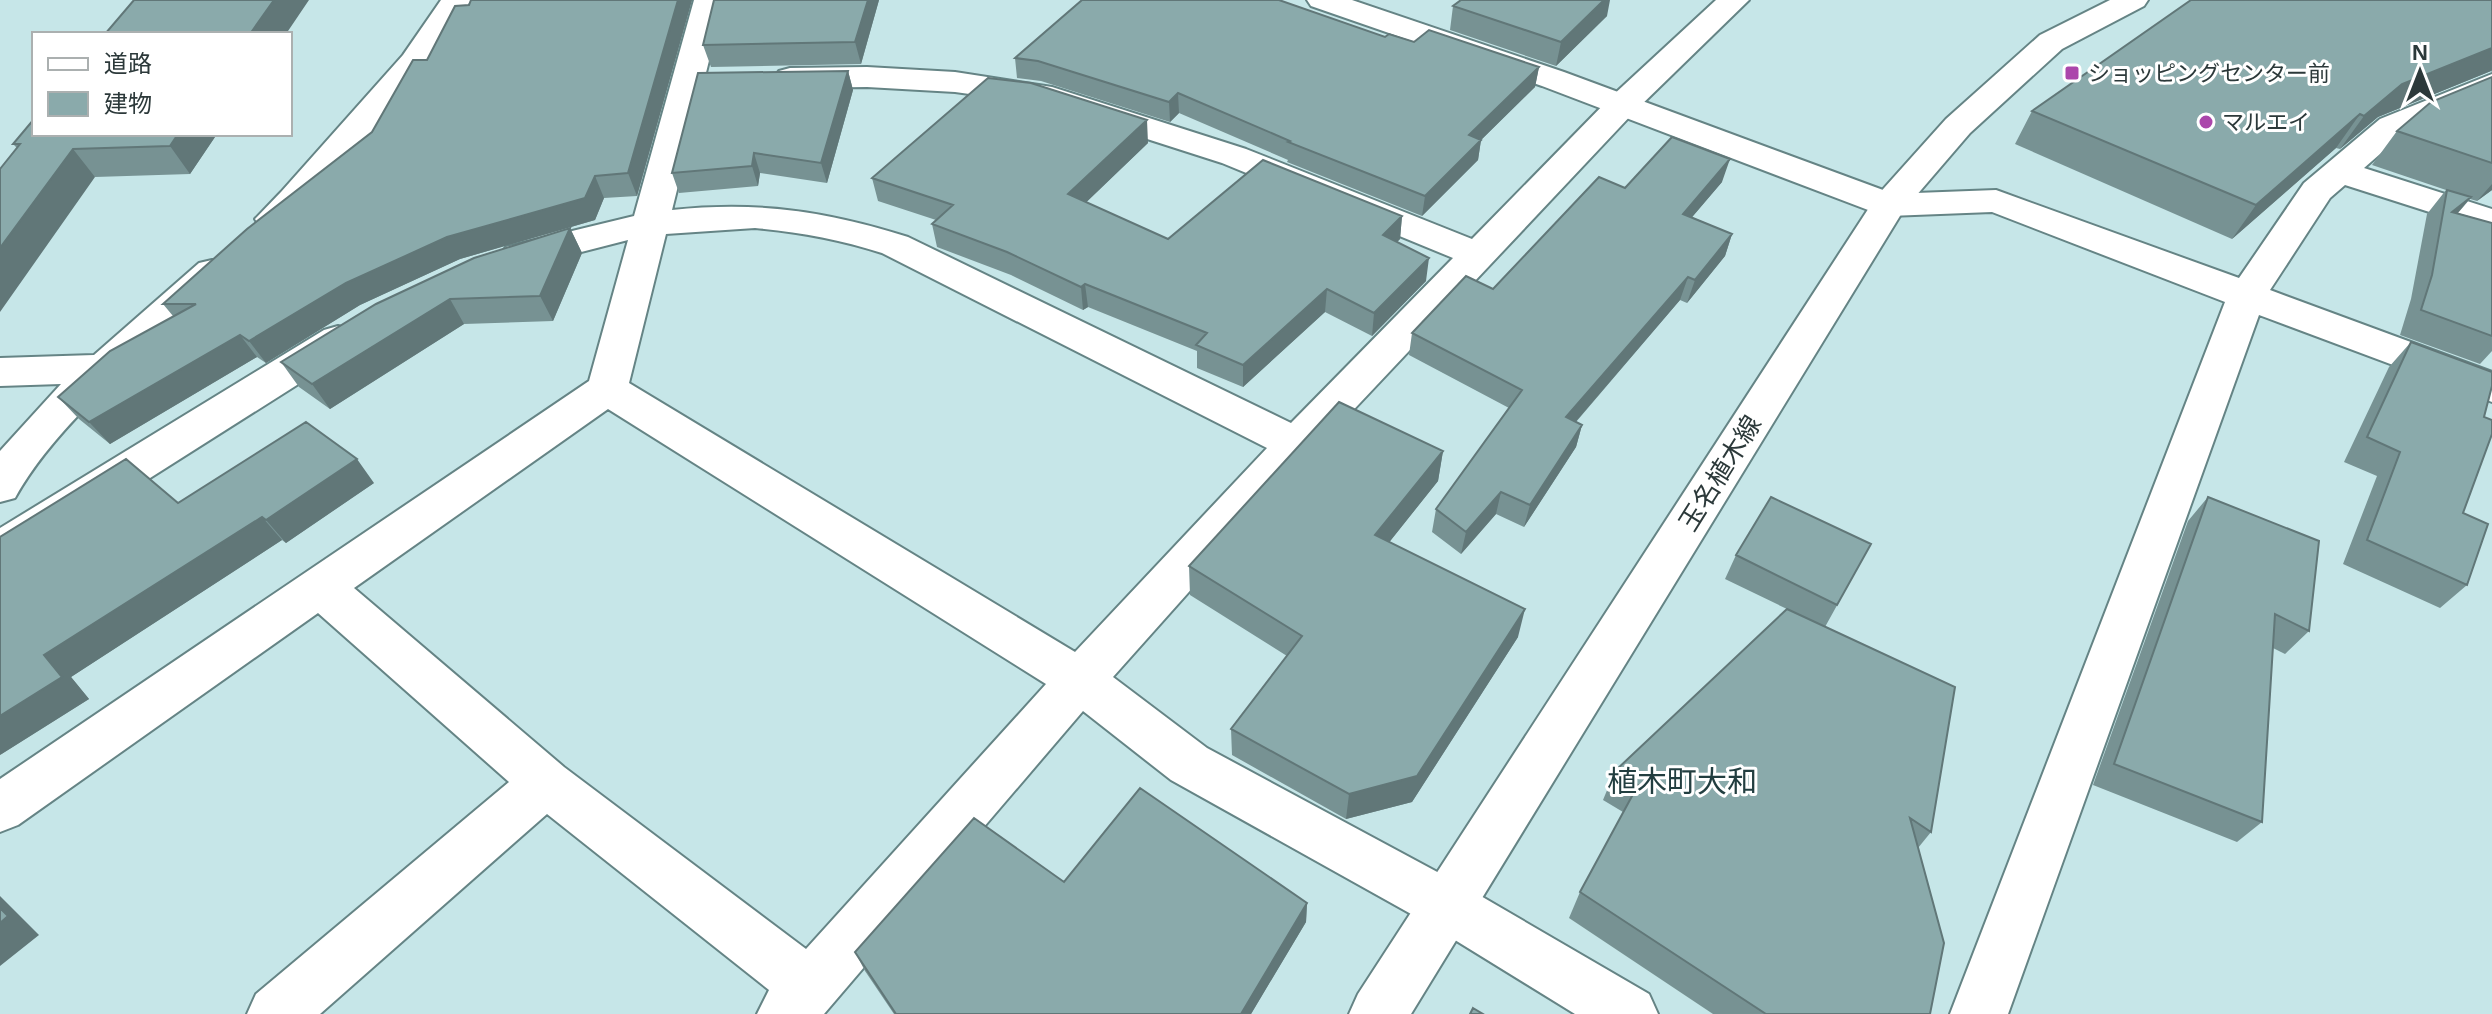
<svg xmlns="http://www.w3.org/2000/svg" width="2492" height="1014" font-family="Arial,'Noto Sans JP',sans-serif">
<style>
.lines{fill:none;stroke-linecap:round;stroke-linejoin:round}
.minor-casing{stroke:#658485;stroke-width:4}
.tertiary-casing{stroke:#658485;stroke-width:4}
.secondary-casing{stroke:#658485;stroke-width:4}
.minor{fill:#fff;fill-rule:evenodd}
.tertiary{fill:#fff;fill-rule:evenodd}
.secondary{fill:#fff;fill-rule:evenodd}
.wall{fill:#779293}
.shaded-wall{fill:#617778}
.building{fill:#8aaaab;stroke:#617778;stroke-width:2}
.poi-dot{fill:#ab46ab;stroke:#fff;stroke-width:3}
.labels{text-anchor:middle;stroke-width:6;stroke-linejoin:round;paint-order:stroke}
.far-poi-label{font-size:22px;fill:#2c393a;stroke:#fff;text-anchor:start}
.street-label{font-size:26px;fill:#2c393a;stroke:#fff}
.quarter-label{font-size:30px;fill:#223e40;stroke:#fff}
</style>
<rect width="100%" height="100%" fill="#c6e6e8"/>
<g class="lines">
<g class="minor-casing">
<path id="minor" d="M441 0H471L425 69 307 208C291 222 282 233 260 227L255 219 281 192 403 55Z
M694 0H724L672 210C757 201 827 211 908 237L1291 423 1453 258 1222 163 1035 103 955 92 867 87 790 88 779 85 774 78 779 71 790 68 867 67 955 72 1052 87 1246 149 1472 239 1611 97 1716 0H1749L1635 111 1311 455 1113 677 1207 748 1467 888 1649 994 1658 1014H1575L1429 924 1171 780 1083 711 824 1014H757L769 990 547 814 320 1014H247L256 994 509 782 318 613 18 825 0 832V779L589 381 628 240 519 268 506 265 500 256 506 247 634 216ZM755 228C799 232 839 239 882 253L1267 448 1075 652 629 383 666 234ZM608 409 1046 684 806 949 564 767 354 588Z
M2492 74V96L2404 133 2364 168 2492 209V232L2345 185 2330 198 2270 290 2492 372V402L2259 315 2008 1014H1950L2225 302 1992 212 1889 216 1876 213 1871 205 1876 197 1889 194 1996 190 2239 278 2304 183 2380 119Z
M212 260 225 263 231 272 225 281C157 343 60 417 15 498L0 502V451L61 384 0 386V358L94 355 199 263Z
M338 326 352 330 358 340 352 350 16 563 0 568V528L324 330Z"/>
</g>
<g class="tertiary-casing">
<path id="tertiary" d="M1307 0H1352L1564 72 1902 197 1907 205 1902 213 1889 216 1876 213 1542 86 1311 6Z"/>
</g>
<g class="secondary-casing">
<path id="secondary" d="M2110 0H2148L2144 6 2062 49 1970 133 1903 211 1411 1014H1349L1358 994 1876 197 1946 119 2040 35Z"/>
</g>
<use href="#minor" class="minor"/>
<use href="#tertiary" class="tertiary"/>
<use href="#secondary" class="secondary"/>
</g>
<path class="wall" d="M471 0H692L637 196 604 198 595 220 460 259 360 305 266 363 257 357 110 444 79 419 58 397 173 316 163 304 372 132 469 5Z
M714 0H879L861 64 711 67 703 45Z
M2492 0V72L2491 71 2378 117 2340 149 2336 148 2232 239 2015 144 2032 111Z
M1453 6 1607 16 1556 66 1450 30Z
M1385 37 1539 67 1535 87 1481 140 1478 160 1422 216 1287 162 1288 160 1179 113 1170 122 1041 81 1017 78 1015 58Z
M848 71 853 90 827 183 760 173 758 186 679 193 672 173Z
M2492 77V190L2477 201 2470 199 2458 213 2492 223V351L2480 364 2400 335 2411 299 2427 214 2446 190 2372 165 2397 131Z
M34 134H217L190 174 95 177 17 148 13 144Z
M1148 143 1086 202 1168 239 1402 216 1400 239 1397 242 1426 281 1372 336 1325 312 1243 387 1197 368V351L1088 307 1083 310 1011 275 937 247 932 224 936 220 878 201 872 178Z
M1722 182 1692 217 1732 234 1725 256 1687 303 1680 300 1576 422 1582 425 1576 447 1524 527 1496 514 1461 554 1432 532 1436 509 1509 408 1409 355 1412 333 1493 289 1625 188Z
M570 228 582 253 553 321 464 324 330 409 299 387 281 362Z
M2411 342 2463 513 2467 585 2440 608 2343 564 2377 476 2344 462 2389 367Z
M1443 451 1438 481 1389 542 1518 637 1412 802 1346 819 1232 755 1231 729 1287 656 1190 595 1189 566Z
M374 483 286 543 282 540 71 677 89 699 0 755 178 503Z
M2208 497 2309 631 2285 654 2273 648 2262 822 2237 842 2093 785 2188 521Z
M1871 544 1825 627 1931 832 1918 848 1930 1014H1713L1569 918 1580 892 1623 812 1603 800 1615 771 1787 609 1725 579 1736 555Z
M1064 882 1307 903 1306 922 1251 1014H894L865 971 855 952Z"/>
<path class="shaded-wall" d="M274 0H309L286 34H250Z
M678 0H692L637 196 628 173Z
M868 0H879L861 64 855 42Z
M1604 0H1610L1607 16 1556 66 1561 42Z
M2492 48V70L2491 71 2378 117 2340 149 2364 116 2402 84Z
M1539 67 1535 87 1481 140 1478 160 1422 216 1425 196 1469 135Z
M848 71 853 90 827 183 821 163Z
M1178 93 1179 113 1170 122 1169 102Z
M2360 114 2336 148 2232 239 2256 205Z
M1147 120 1148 143 1071 217 1068 194Z
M178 134H217L190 174 170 146Z
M73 149 95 177 0 312V248Z
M754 153 760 173 758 186 752 166Z
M1730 159 1722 182 1676 236 1683 214Z
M595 176 604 198 595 220 460 259 360 305 266 363 249 341 346 283 447 237Z
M2492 184V190L2477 201Z
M2471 197 2450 222 2452 212Z
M1402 216 1400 239 1381 258 1383 235Z
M570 228 582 253 553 321 540 296Z
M1732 234 1725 256 1687 303 1695 280Z
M1429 258 1426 281 1372 336 1374 313Z
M1688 277 1680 300 1560 440 1566 417Z
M1085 284 1088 307 1083 310 1081 287Z
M1327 289 1325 312 1243 387V365Z
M450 299 464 324 330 409 312 384Z
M240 335 257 357 110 444 89 422Z
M1582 425 1576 447 1524 527 1530 505Z
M1443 451 1438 481 1372 564 1375 535Z
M357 459 374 483 286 543 266 520Z
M1501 492 1496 514 1461 554 1466 532Z
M262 517 282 540 71 677 89 699 0 755V716L44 655Z
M1525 609 1518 637 1412 802 1346 819 1349 794Z
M0 896 39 935 0 966Z
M1307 903 1306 922 1251 1014H1241Z"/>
<path class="building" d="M134 0H274L250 34H105Z
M471 0H678L628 173 595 176 585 198 447 237 346 283 249 341 240 335 89 422 58 397 110 351 196 304H163L247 229 372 132 413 60H427L455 6 469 5Z
M714 0H868L855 42 703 45Z
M1082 0H1279L1385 37 1389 34 1414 42 1429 30 1539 67 1469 135 1481 140 1425 196 1288 142 1290 141 1178 93 1169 102 1038 61 1015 58Z
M1461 0H1604L1561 42 1453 6Z
M2191 0H2492V48L2402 84 2364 116 2360 114 2256 205 2032 111Z
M848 71 821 163 754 153 752 166 672 173 698 73Z
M2492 77V163L2397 131 2431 102Z
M988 78 1031 83 1147 120 1068 194 1168 239 1263 160 1402 216 1383 235 1429 258 1374 313 1327 289 1243 365 1196 345 1207 333 1085 284 1081 287 1007 252 932 224 953 205 872 178Z
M34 119V134H178L170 146 73 149 0 248V169L20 144H13Z
M1672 137 1730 159 1683 214 1732 234 1695 280 1688 277 1566 417 1582 425 1530 505 1501 492 1466 532 1436 509 1522 390 1412 333 1466 276 1493 289 1599 177 1625 188Z
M2447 190 2471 197 2452 212 2492 223V336L2421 310 2432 275Z
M570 228 540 296 450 299 312 384 281 362 376 304 474 258Z
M2411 342 2492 372V386L2484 417 2492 420V434L2463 513 2488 524 2467 585 2367 540 2400 452 2367 437Z
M1339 402 1443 451 1375 535 1525 609 1417 776 1349 794 1231 729 1302 636 1189 566Z
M306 422 357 459 266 520 262 517 44 655 62 677 0 716V537L126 459 178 503Z
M1771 497 1871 544 1837 605 1736 555Z
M2208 497 2319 541 2309 631 2275 614 2262 822 2114 764Z
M1787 609 1955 687 1931 832 1910 818 1944 943 1930 1014H1766L1580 892 1638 785 1615 771Z
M1140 788 1307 903 1241 1014H896L855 952 974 818 1064 882Z
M0 908 8 916 0 923Z
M1473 1008 1483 1014H1470Z"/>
<g class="poi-dot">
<rect x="2064" y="65" width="16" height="16" rx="4"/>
<circle cx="2206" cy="122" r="8"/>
</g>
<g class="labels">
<g class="far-poi-label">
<text x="2088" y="81">ショッピングセンター前</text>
<text x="2222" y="130">マルエイ</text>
</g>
<g class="street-label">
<text transform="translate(1720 473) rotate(-58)" y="9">玉名植木線</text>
</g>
<g class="quarter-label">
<text x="1682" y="792">植木町大和</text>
</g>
</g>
<rect x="32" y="32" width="260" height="104" fill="#ffffff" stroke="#abb0b0" stroke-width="2"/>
<rect x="48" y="58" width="40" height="12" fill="#ffffff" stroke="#abb0b0" stroke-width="2"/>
<text x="104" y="72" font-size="24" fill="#2c393a">道路</text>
<rect x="48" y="92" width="40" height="24" fill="#8aaaab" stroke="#abb0b0" stroke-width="2"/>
<text x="104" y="112" font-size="24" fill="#2c393a">建物</text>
<g transform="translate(2420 72)" stroke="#ffffff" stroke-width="6" paint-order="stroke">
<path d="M0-6L14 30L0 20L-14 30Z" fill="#2c393a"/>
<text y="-12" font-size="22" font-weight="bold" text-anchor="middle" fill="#2c393a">N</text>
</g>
</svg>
